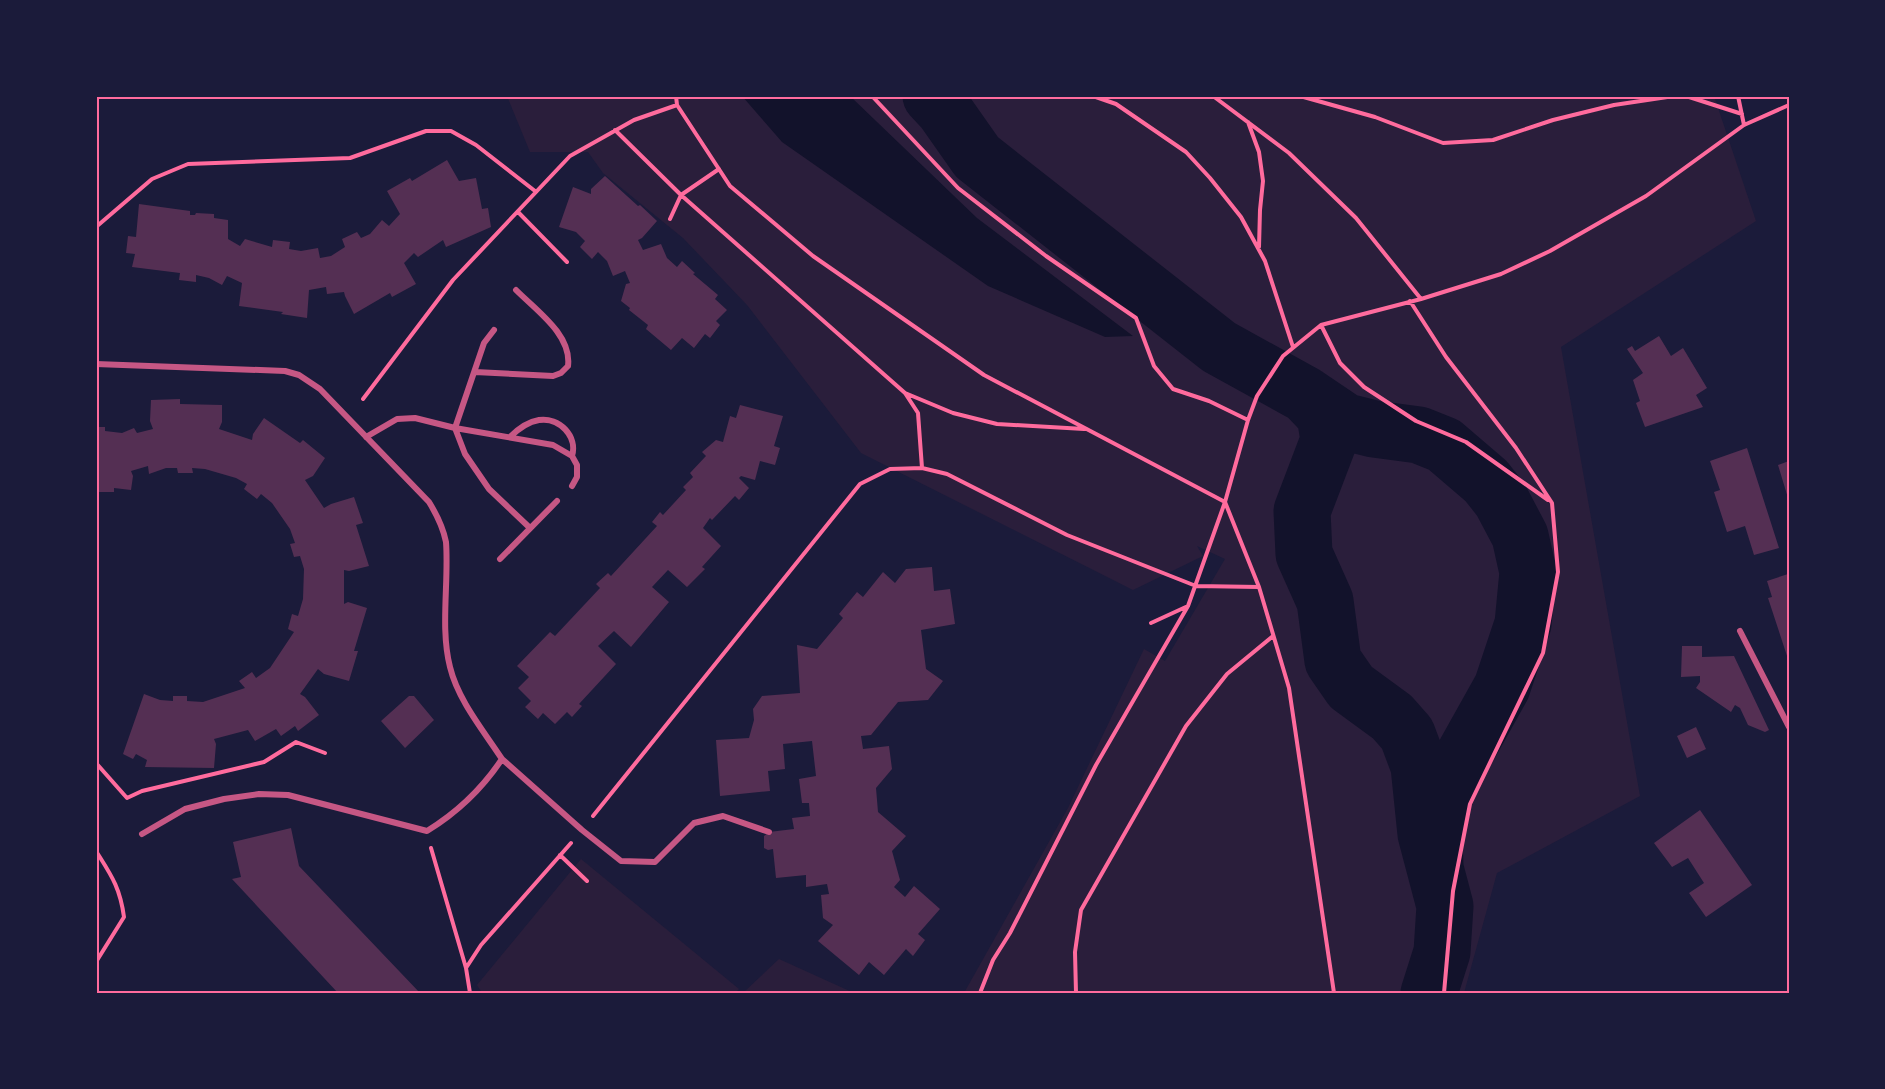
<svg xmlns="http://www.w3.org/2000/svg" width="1885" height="1089" font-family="Commissioner,sans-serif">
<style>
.green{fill:#2a1e3b}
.water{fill:#12122b}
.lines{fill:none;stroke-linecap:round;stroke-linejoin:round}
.river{stroke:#12122b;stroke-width:57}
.building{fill:#542f53}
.path{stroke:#ff6b9d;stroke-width:4}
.minor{stroke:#c65784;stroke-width:6}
.neatline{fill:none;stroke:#ff6b9d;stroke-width:2}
</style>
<rect width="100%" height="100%" fill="#1b1b3a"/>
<path class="green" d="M507 96H1714L1756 221 1561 347 1640 796 1497 873 1464 993H964L1068 808 1144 649 1165 661 1225 559 1197 546 1203 556 1133 590 861 453 747 305 683 238 603 173 588 152H530Z
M581 859 739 989 735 993H482L477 985Z
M779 959 854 993H743Z"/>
<path class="water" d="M742 96H850L977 218 1133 336 1105 337 988 286 782 142Z"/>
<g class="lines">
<path class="river" d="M931 96 944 110 977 157 1219 347 1306 395 1346 422 1374 429 1419 435 1444 445 1486 481 1501 500 1520 536 1528 572 1523 624 1502 687 1441 796 1434 836 1435 866
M1306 395 1325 415 1329 440 1302 511 1304 554 1325 601 1333 661 1351 687 1392 717 1407 734 1419 766 1426 834 1445 906 1442 952 1429 993"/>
</g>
<path class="building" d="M447 160 459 181 476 178 482 209 488 208 491 227 446 247 443 240 418 257 414 253 404 263 416 284 392 297 390 293 354 314 345 296 344 292 327 294 326 287 309 290 307 318 281 314 283 312 239 306 242 283 227 276 222 285 209 278 196 275V282L179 280 180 273 132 267 135 254 126 253 128 236 136 237 139 204 190 211V215H195L196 213 214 214V218L228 220V239L240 246 245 239 272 247 273 240 290 242 289 249 301 251 318 248 320 258 331 256 345 247 342 239 357 232 361 238 370 234 382 220 389 226 400 214 387 191 410 178 412 181Z
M605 176 638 206 640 205 657 221 642 238 638 240 643 250 661 244 667 258 677 267 682 261 695 273 693 274 718 295 715 299 727 310 716 321 720 325 710 338 705 334 694 348 682 338 671 350 646 329 648 325 629 310 630 308 621 301 626 284 630 283 625 271 613 276 607 261 598 252 592 259 580 247 585 241 576 232 559 227 573 187 591 194V189Z
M1659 336 1671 356 1683 348 1707 388 1696 395 1703 407 1645 427 1636 403 1640 401 1633 380 1643 373 1627 349 1632 346 1635 351Z
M180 399V404L222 405V422L219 429 252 440 253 434 264 418 300 443 303 440 325 458 313 476 305 480 324 508 331 504 354 497 363 523 356 525 369 566 349 571 344 570V604L348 602 367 608 354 651H358L349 681 324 674 318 669 300 694 305 697 319 715 298 731 295 726 281 736 276 729 255 741 248 730 214 739 216 744 214 768 145 767 147 760 136 754 133 759 123 754 144 694 160 700 173 701V696H187V701L203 702 245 688 239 681 252 672 256 678 270 668 294 632 288 629 292 614 298 616 303 599 304 569 300 556 294 557 290 544 295 543 290 529 272 503 261 494 257 499 244 489 247 484 236 478 205 469 192 468 193 473H178L177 468H166L149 474 148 466 131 471 133 476 131 490 114 488V492H96V427H105V431L122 433 134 428 137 433 153 429 150 421 151 400Z
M740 405 783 416 774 446 780 448 775 465 760 461 755 480 741 476 739 478 749 488 739 500 735 496 712 520 710 518 703 528 721 546 702 567 705 569 687 587 668 570 652 587 669 602 631 647 614 631 598 646 616 664 579 704 582 706 572 717 567 712 555 724 543 713 538 719 525 707 531 701 518 688 529 677 517 666 550 632 555 636 600 588 596 584 608 573 611 576 657 526 652 522 660 512 663 515 686 490 683 487 693 477 690 473 706 456 702 452 716 440 723 442 730 416 736 418Z
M1747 448 1779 548 1754 555 1745 526 1727 532 1714 492 1720 490 1710 461Z
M1789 461V498H1788L1778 465Z
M932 567 934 591 950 589 955 624 921 630 926 669 943 681 928 700 898 702 871 735 861 736 863 749 889 746 892 769 876 788 878 812 906 836 892 851 900 880 894 887 905 897 914 886 940 909 918 934 925 940 913 956 906 949 884 975 869 962 859 975 818 941 833 925 823 918 821 895 829 894 827 884 806 887V875L776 878 773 849 768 850 764 848V836L769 832 794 829 792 818 810 816 809 803H802L799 779 816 776 812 741 783 744 785 769 768 771 770 791 720 796 716 740 749 738 754 720 753 709 762 696 800 693 797 645 817 649 843 618 839 614 857 592 863 597 883 572 895 583 906 569Z
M1788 574 1789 578V662L1768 598 1772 597 1767 581Z
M1682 646H1702V657L1734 656 1769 730 1765 732 1748 725 1740 708 1735 705 1731 712 1696 688 1700 682V676L1681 677Z
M409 696H414L434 720 405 748 381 721Z
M1696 727 1706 749 1687 758 1677 736Z
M1700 810 1752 885 1706 917 1689 893 1704 883 1688 858 1672 867 1654 843Z
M291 828 299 866 420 993H338L232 879 241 877 233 842Z"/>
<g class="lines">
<path class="path" d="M676 96 677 105 730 186 813 256 984 375 1225 502 1259 587 1289 688 1334 993
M872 96 958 188 1046 256 1136 318 1154 366 1173 389 1209 401 1248 420
M1093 96 1116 104 1186 152 1210 178 1241 217 1265 261 1293 347
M1213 96 1289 153 1356 218 1421 299 1501 274 1550 251 1646 196 1744 125 1789 105
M1300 96 1375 117 1443 143 1493 140 1553 120 1614 105 1674 96
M1686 96 1742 114
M1738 96 1744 125
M1248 122 1259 152 1263 181 1260 210 1259 247
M615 130 681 195 905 393 918 413 922 468
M518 212 567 262
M670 219 681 195 719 169
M96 227 152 179 188 164 350 158 426 131H451L476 145 535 191
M1410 301 1446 357 1516 448 1552 503 1558 572 1543 653 1470 804 1453 891 1444 993
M1321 325 1340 363 1364 387 1416 421 1466 442 1548 500
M905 393 953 413 997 424 1084 429
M363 399 453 280 570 156 634 120 677 105
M1151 623 1188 606
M96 763 127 798 142 791 264 762 296 742 325 753
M593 816 860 484 890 469 922 468 947 474 1067 535 1196 586 1259 587
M431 848 466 968
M96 851C111 875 120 887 124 917L96 962
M560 855 587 881
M470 993 466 968 481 945 571 843
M980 993 993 960 1010 933 1096 765 1188 606 1225 502 1248 420 1257 396 1283 356 1321 325 1421 299
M1076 993 1075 952 1081 910 1186 726 1227 674 1273 636"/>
<path class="minor" d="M494 330 484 343 455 428 465 454 489 489 530 528
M96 364 285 371 299 375 320 389 429 502C437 515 443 527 446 542 449 582 440 628 450 667 458 700 483 730 502 759 482 789 458 812 427 831L288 795 259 794 224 799 185 809 142 834
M475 372 553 376 561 373 568 366C572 335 537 311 516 290
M366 437 397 419 415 418 455 428 553 445 572 456 577 465V477L572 486
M510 437C518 429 527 422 539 420 559 417 578 436 572 456
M500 559 557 501
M1740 631 1789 727
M502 759 582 830 621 861 655 862 694 823 723 816 769 832"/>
</g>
<rect width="1885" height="1089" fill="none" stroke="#1b1b3a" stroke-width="195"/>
<rect x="98" y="98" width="1690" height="894" class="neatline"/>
</svg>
